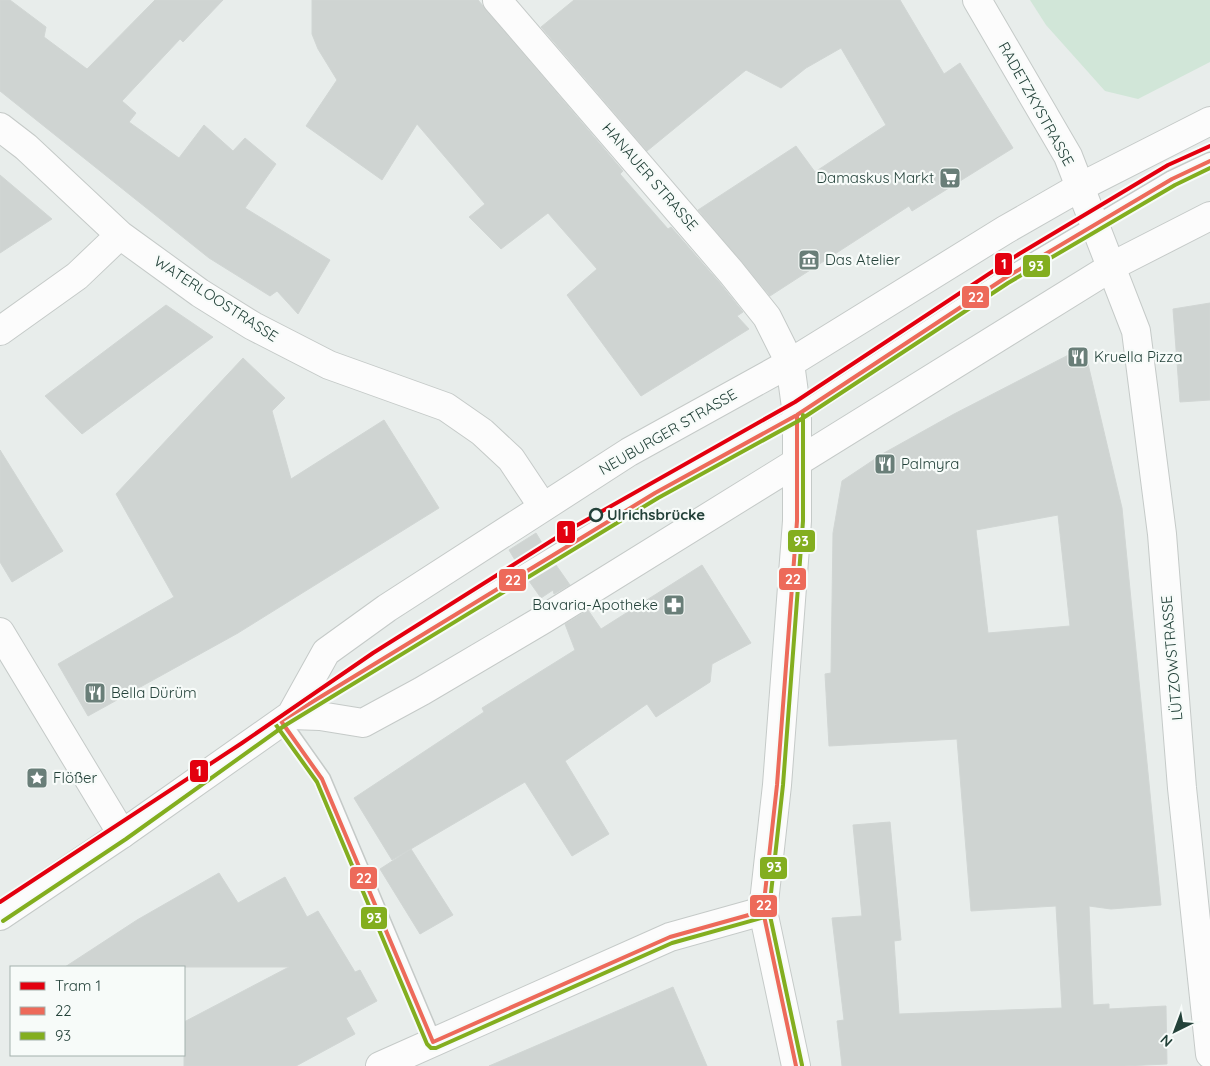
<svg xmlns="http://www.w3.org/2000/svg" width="1210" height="1066" font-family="Quicksand,sans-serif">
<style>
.green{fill:#d1e6d8}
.building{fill:#cfd4d2;stroke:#d1d6d4;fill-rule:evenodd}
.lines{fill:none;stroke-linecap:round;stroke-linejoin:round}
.service-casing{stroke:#c5cac8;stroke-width:19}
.minor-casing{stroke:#c5cac8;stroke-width:30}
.tertiary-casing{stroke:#c5cac8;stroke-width:30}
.service{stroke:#fcfcfc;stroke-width:16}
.minor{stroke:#fcfcfc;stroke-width:28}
.tertiary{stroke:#fcfcfc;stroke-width:28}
.bus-1-casing{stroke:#f7fbf9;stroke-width:8}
.bus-2-casing{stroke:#f7fbf9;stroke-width:8}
.bus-1{stroke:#ed6a5a;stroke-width:4}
.bus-2{stroke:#83ae1f;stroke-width:4}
.tram-1-casing{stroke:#f7fbf9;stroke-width:8}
.tram-1{stroke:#e3000f;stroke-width:4}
.stop-dot{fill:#f7fbf9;stroke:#24423a;stroke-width:2.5}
.labels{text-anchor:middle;stroke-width:4.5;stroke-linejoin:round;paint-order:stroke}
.street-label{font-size:15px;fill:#24423a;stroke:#f7fbf9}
.poi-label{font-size:15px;fill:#24423a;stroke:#f7fbf9;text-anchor:start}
.stop-label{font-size:15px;font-weight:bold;fill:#24423a;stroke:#f7fbf9;text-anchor:start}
.line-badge{stroke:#f7fbf9;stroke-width:2}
.badge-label{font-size:14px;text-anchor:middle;font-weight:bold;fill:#fff}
</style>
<rect width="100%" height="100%" fill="#e8edeb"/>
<path class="green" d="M1030 0H1210V62L1138 99 1105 91 1046 25Z"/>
<path class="building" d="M0 0H10L46 27 44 37 87 69 155 0H223L183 42 180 39 122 101 136 113 129 122 179 158 204 125 233 151 245 138 276 164 245 208 330 260 298 314 277 291 270 296 209 258 0 91Z
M312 0H478L623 171 620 174 668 229 671 227 719 282 743 312 737 316 749 329 641 396 567 295 597 269 548 213 501 249 469 217 485 204 417 124 382 180 306 126 337 80 318 49 312 34Z
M574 0H900L944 74 960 63 1013 148 912 211 909 206 770 296 698 210 796 146 815 172 886 125 841 48 806 68 781 88 746 70 647 151 541 27Z
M0 175 52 219 0 253Z
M1210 303V400L1180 402 1173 309Z
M166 305 213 337 82 434 45 396Z
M1084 347 1122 508 1161 905 1111 909 1089 906 1093 1005 1109 1004V1009L1166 1006 1167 1064 1124 1066H842L837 1021 844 1020 832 918 862 916 853 825 890 822 901 940 894 941 899 1014 1062 1008 1056 906 971 911 957 739 829 746 825 674 831 673 833 533 842 481 884 453 954 414ZM1058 515 1070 626 988 633 976 530Z
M243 358 285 398 272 411 291 479 384 420 439 508 238 633 88 716 58 664 174 597 116 494Z
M0 450 63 551 12 582 0 562Z
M536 533 545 548 518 565 509 550Z
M556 565 570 585 554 594 553 590 541 598 529 581Z
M702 565 751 643 712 664 710 682 656 717 647 704 565 761 609 834 572 856 525 782 392 860 354 798 484 712 482 708 575 650 565 624 588 610 601 629Z
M411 849 453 915 420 934 380 869Z
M219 873 238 903 285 877 307 917 318 911 355 972 360 970 377 1001 346 1018 355 1034 296 1066H184V1022L289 967H65L137 920Z
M673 987 707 1066H489Z"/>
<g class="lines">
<g class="service-casing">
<path id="service" d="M297 711 655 493 797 415 1005 278 1172 179 1210 161
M281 721 322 779 433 1042"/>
</g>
<g class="minor-casing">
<path id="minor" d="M497 0 731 272 767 317 790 363
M977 0 1068 156 1136 331 1162 534 1182 788 1210 1054
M0 127 26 147 120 235 200 293 253 326 329 365 446 407 482 432 511 459 543 507
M0 331 77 276 120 235
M0 632 122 834
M380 1066 670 937 763 911"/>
</g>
<g class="tertiary-casing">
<path id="tertiary" d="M790 363 797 415V521L777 785 763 911 796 1066
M291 715 320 716 363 723 422 691 544 619 1118 263 1210 216
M0 916 122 834 291 715 326 652 387 608 629 452 790 363 1005 230 1080 187 1210 121"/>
</g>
<use href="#service" class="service"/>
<use href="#minor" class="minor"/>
<use href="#tertiary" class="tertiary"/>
<g class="bus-1-casing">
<path id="bus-1" d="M281 721 655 493 797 415 1005 278 1172 179 1210 161
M281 721 322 779 433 1042
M433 1042 670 937 763 911
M796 1066 763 911 777 785 797 521V415"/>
</g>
<g class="bus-2-casing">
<path id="bus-2" d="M276 725 317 782 427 1044 431 1048H436L672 943 765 917
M3 921 126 839 284 726 658 498 800 420 1008 283 1175 185 1210 168
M802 1065 769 911 783 785 803 521V415"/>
</g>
<use href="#bus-1" class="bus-1"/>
<use href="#bus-2" class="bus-2"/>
<g class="tram-1-casing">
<path id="tram-1" d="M0 902 242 743 373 653 567 531 795 402 1019 254 1168 165 1210 146"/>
</g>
<use href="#tram-1" class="tram-1"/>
</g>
<defs>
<g id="supermarket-square" transform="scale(1.125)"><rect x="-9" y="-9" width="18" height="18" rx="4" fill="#697e78" stroke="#f7fbf9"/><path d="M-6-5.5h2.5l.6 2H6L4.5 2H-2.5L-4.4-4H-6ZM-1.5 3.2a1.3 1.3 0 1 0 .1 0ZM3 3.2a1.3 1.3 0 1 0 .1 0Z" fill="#fff"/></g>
<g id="museum-square" transform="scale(1.125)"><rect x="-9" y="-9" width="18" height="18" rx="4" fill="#697e78" stroke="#f7fbf9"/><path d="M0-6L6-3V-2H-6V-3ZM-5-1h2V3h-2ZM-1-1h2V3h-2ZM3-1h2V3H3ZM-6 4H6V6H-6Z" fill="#fff"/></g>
<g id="restaurant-square" transform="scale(1.125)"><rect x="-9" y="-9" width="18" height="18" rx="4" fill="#697e78" stroke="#f7fbf9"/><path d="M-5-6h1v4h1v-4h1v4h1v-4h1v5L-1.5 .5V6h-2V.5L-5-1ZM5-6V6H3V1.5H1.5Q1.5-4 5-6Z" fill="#fff"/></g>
<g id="pharmacy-square" transform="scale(1.125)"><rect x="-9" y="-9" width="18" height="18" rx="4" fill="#697e78" stroke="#f7fbf9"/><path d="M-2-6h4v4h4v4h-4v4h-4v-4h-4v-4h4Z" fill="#fff"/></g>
<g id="sight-square" transform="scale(1.125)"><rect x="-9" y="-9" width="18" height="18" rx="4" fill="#697e78" stroke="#f7fbf9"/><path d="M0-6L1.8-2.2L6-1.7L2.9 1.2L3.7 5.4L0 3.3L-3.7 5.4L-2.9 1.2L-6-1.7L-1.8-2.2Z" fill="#fff"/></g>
</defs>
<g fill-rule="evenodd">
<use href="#supermarket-square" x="950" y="178"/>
<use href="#museum-square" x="809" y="260"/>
<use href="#restaurant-square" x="1078" y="357"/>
<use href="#restaurant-square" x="885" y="464"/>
<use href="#pharmacy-square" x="674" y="605"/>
<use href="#restaurant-square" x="95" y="693"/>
<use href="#sight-square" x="37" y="778"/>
</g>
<circle class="stop-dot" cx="596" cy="515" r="6"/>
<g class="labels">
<g class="street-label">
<text transform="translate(1036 104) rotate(61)" y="5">RADETZKYSTRASSE</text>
<text transform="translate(650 177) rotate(49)" y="5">HANAUER STRASSE</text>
<text transform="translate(216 299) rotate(33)" y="5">WATERLOOSTRASSE</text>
<text transform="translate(668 432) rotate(-30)" y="5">NEUBURGER STRASSE</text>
<text transform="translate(1172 658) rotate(-95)" y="5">LÜTZOWSTRASSE</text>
</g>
<g class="poi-label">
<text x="934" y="183" text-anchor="end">Damaskus Markt</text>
<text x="825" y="265">Das Atelier</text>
<text x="1094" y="362">Kruella Pizza</text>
<text x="901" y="469">Palmyra</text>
<text x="658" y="610" text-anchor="end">Bavaria-Apotheke</text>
<text x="111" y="698">Bella Dürüm</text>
<text x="53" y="783">Flößer</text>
</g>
<g class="stop-label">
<text x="607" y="520">Ulrichsbrücke</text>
</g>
</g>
<g class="line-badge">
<rect x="994" y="252" width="19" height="24" rx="5" fill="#e3000f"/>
<rect x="1022" y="254" width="29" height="24" rx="5" fill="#83ae1f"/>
<rect x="961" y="285" width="29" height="24" rx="5" fill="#ed6a5a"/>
<rect x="556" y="520" width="20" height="24" rx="5" fill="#e3000f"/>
<rect x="787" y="529" width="29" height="24" rx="5" fill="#83ae1f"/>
<rect x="778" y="567" width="29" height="24" rx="5" fill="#ed6a5a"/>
<rect x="498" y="568" width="29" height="24" rx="5" fill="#ed6a5a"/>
<rect x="189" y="759" width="20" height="24" rx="5" fill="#e3000f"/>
<rect x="759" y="856" width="29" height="24" rx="5" fill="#83ae1f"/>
<rect x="349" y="866" width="29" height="24" rx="5" fill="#ed6a5a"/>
<rect x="749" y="894" width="29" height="24" rx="5" fill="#ed6a5a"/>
<rect x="360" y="906" width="28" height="24" rx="5" fill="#83ae1f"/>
</g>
<g class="badge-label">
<text x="1004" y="269">1</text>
<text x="1036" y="271">93</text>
<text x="976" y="302">22</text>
<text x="566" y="536">1</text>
<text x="801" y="546">93</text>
<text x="793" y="584">22</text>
<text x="513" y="585">22</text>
<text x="199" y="776">1</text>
<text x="774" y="872">93</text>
<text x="364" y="883">22</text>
<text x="764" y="910">22</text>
<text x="374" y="923">93</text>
</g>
<rect x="10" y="966" width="175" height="90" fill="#f7fbf9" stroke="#a3b1ad"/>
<rect x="20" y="982" width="25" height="8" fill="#e3000f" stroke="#a3b1ad"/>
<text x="55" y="991" font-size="15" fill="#24423a">Tram 1</text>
<rect x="20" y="1007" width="25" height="8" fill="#ed6a5a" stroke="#a3b1ad"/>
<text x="55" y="1016" font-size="15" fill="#24423a">22</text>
<rect x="20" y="1032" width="25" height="8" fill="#83ae1f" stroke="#a3b1ad"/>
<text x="55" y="1041" font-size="15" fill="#24423a">93</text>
<g transform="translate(1175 1031) rotate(222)" stroke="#f7fbf9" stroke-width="4" paint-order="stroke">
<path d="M0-4L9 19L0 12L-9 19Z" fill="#24423a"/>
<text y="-8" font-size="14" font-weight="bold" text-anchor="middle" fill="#24423a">N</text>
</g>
</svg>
